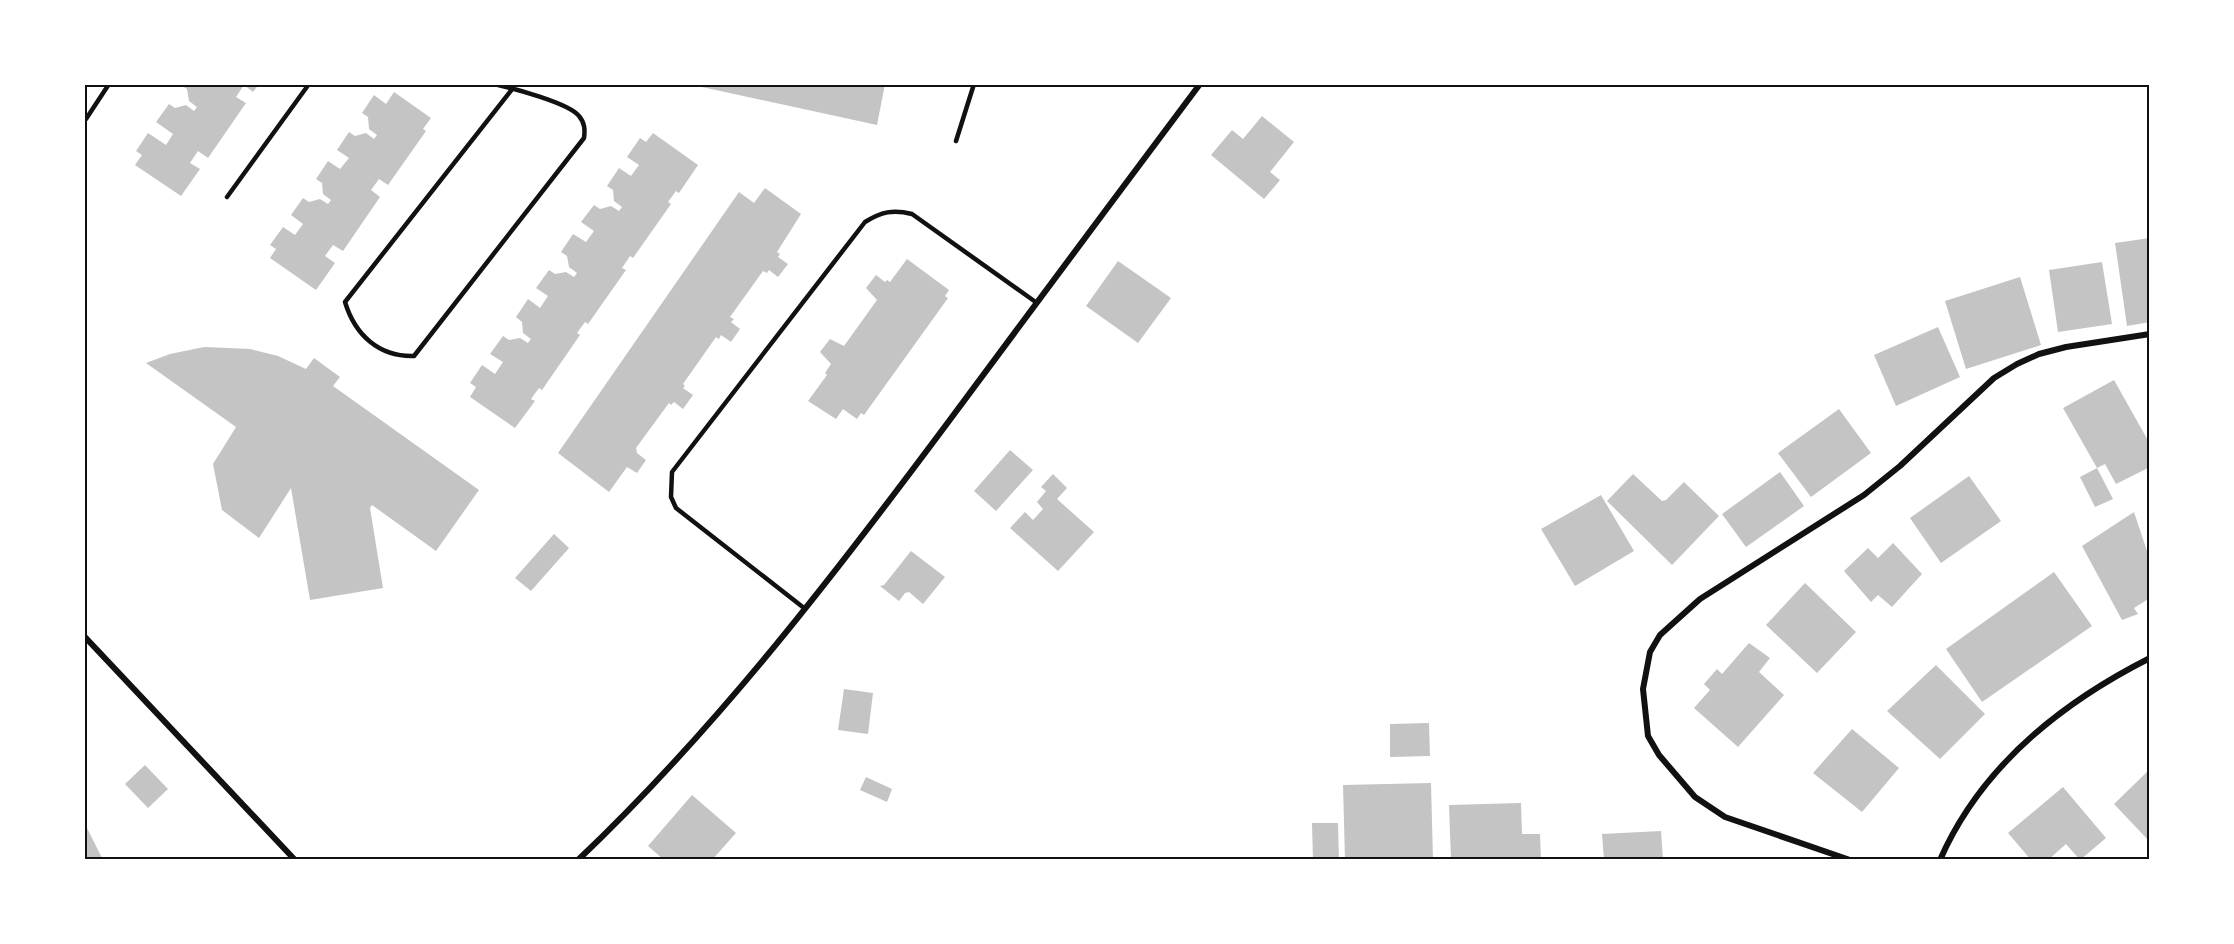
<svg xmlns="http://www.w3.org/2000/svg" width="2234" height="944" font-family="Lato,sans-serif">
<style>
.building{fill:#c4c4c4}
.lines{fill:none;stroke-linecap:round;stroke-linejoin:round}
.service{stroke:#111;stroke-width:4.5}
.minor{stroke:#111;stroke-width:6}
.neatline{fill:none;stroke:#111;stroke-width:2}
</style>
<rect width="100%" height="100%" fill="#fff"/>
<path class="building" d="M179 84H259L253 92 244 85 236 97 246 103 208 158 198 151 190 163 200 169 181 196 135 165 142 155 136 151 148 133 166 145 173 134 156 122 169 104 175 108 186 105 194 111 197 107 189 101 187 89Z
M688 84H885L877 125Z
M394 92 431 118 423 129 426 131 388 185 379 179 371 190 380 197 343 251 333 245 325 256 335 263 316 290 270 258 276 249 270 245 283 227 295 235 303 224 291 215 303 198 309 202 320 199 328 204 331 200 323 194 322 183 316 179 328 161 340 169 349 158 337 150 349 132 355 136 366 133 374 139 377 135 369 129 368 117 362 113 374 95 386 104Z
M1262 116 1294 142 1270 172 1280 180 1264 199 1211 155 1232 130 1243 139Z
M653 133 698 165 679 193 676 191 668 202 671 204 633 258 630 256 622 268 626 270 588 324 585 322 577 333 580 335 542 390 539 388 531 399 535 401 515 428 470 397 476 387 470 383 482 365 495 374 503 362 490 354 503 336 509 340 520 338 528 343 531 339 523 333 522 322 516 317 528 299 540 308 548 296 536 288 549 270 555 274 566 272 574 277 577 273 569 267 567 256 561 252 573 234 586 242 594 231 581 222 594 205 600 209 611 206 619 211 622 207 614 201 613 190 607 186 619 168 631 176 639 165 627 157 640 138 646 142Z
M765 188 801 214 777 252 780 254 778 257 788 264 778 277 769 270 767 273 763 271 730 317 734 319 731 322 740 329 731 342 721 335 719 339 716 337 683 384 685 386 683 388 693 395 683 409 674 402 671 405 669 403 636 448 637 453 646 460 637 473 627 467 609 492 558 453 739 192 754 203Z
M2150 238V322L2127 326 2115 243Z
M907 259 949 290 945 296 948 298 864 415 861 413 857 419 843 409 836 419 808 401 827 375 825 373 831 364 820 352 830 339 844 346 877 300 866 288 876 275 885 282 887 280 890 282Z
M1118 261 1171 298 1138 343 1086 306Z
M2102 262 2112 324 2058 332 2049 270Z
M2020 277 2041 345 1966 369 1945 301Z
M1938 327 1960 377 1896 406 1874 355Z
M204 347 250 349 278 356 306 369 314 358 340 377 333 386 479 490 436 551 372 505 370 508 383 588 310 600 291 488 259 538 222 510 213 464 236 427 146 363 170 354Z
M2114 380 2150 444V467L2116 484 2105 464 2097 468 2063 408Z
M1839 409 1871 453 1811 497 1778 453Z
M1010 450 1033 470 996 511 974 491Z
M2097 468 2113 499 2095 507 2080 477Z
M1780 472 1804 506 1746 547 1722 514Z
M1053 474 1067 488 1057 499 1094 532 1058 571 1010 528 1025 512 1033 520 1043 509 1037 502 1046 491 1041 487Z
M1633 474 1662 501 1666 500 1684 482 1719 516 1672 565 1607 501Z
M1969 476 2001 521 1941 563 1910 518Z
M1601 495 1634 551 1575 586 1541 529Z
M2134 512 2150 560V598L2134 608 2138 614 2122 620 2082 546Z
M554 534 569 548 531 591 515 578Z
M1893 543 1922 574 1892 607 1878 595 1871 602 1844 571 1868 548 1878 558Z
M911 551 945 577 923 604 909 592 905 593 899 601 880 586 884 585Z
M2054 572 2092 626 1982 702 1946 649Z
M1805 583 1856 632 1817 673 1766 625Z
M1749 643 1770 658 1759 672 1784 695 1738 747 1694 708 1710 690 1704 684 1717 669 1722 674Z
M1936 665 1985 714 1940 759 1887 711Z
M844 689 873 693 868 734 838 730Z
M1429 723 1430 756 1390 757V724Z
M1852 729 1899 768 1862 812 1813 773Z
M145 765 168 789 148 808 125 784Z
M2150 769V842L2114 804Z
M866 777 892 789 887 802 860 790Z
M1431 783 1433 860H1345L1343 785Z
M2063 787 2106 838 2080 860 2066 844 2048 860H2031L2008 833Z
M692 795 736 833 712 860H664L648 846Z
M1521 803 1522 834H1540L1541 860H1451L1449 805Z
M84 822 103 860H84Z
M1312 823H1338L1339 860H1313Z
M1661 831 1663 860H1604L1602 834Z"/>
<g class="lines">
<path class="service" d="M494 84C512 88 569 103 579 116 585 123 585 130 584 138L414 356C379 357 355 335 345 302L513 88
M86 119 109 84
M956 141 974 84
M227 197 309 84
M804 608 676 508 671 497 672 472 865 222C881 212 893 209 912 214L1037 303"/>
<path class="minor" d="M84 636 295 860
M578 860C717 728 835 574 949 421 1032 309 1116 196 1200 84
M1850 860 1725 817 1695 797 1659 755 1648 736 1643 689 1650 652 1660 635 1700 599 1864 495 1900 466 1994 378 2017 364 2039 354 2066 347 2150 334
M1940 860C1981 766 2061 703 2150 658"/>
</g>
<rect width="2234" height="944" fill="none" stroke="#ffffff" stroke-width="171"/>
<rect x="86" y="86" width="2062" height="772" class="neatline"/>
</svg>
